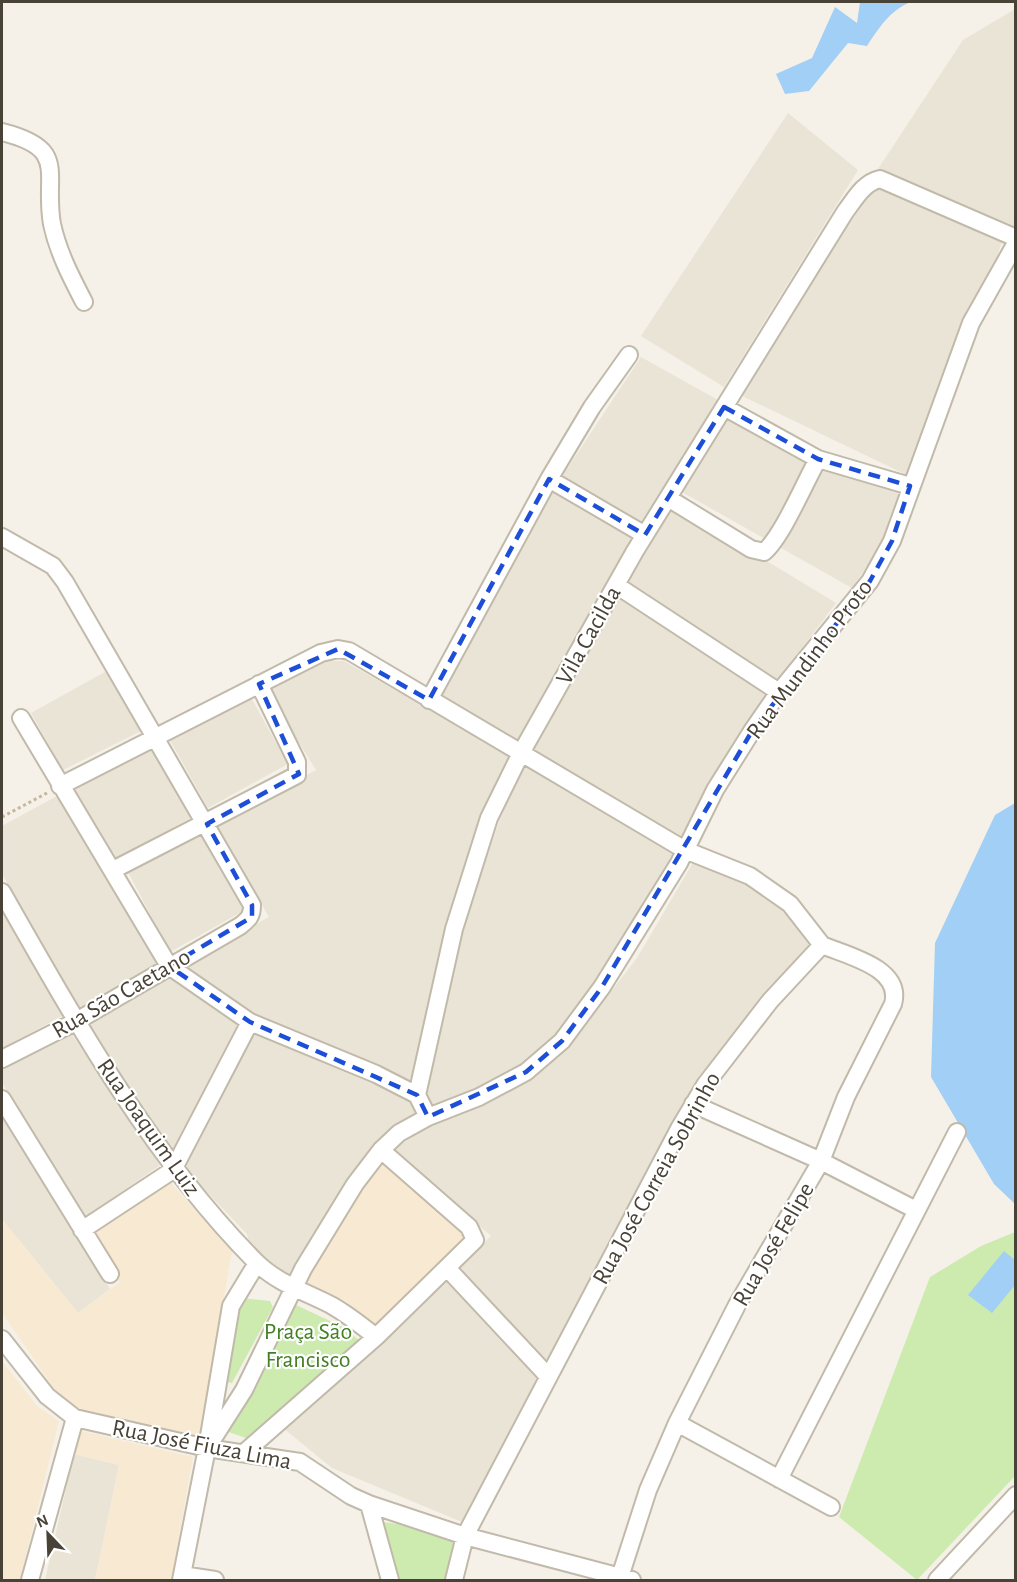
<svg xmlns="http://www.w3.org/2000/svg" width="1017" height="1582" font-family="'Alegreya Sans',sans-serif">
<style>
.residential{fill:#e9e4d5}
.commercial{fill:#f8e9d2}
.green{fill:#cdebae}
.water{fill:#a1cff5}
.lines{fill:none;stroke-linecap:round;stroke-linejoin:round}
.minor-casing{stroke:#c1baaa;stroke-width:20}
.path{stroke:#c4b79a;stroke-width:3;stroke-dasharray:3 3;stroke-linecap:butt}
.minor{stroke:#fff;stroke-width:16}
.marked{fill:none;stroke:#1d4ed8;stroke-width:4.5;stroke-dasharray:12 8;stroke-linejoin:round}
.labels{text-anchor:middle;stroke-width:4.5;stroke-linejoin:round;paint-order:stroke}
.street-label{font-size:24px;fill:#494236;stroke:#fff}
.park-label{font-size:24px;fill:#437f25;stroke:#fff}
</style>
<rect width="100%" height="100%" fill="#f5f1e8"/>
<path class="residential" d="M1015 9 1016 232H1015L878 169 963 40Z
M788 113 858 170 724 387 641 336Z
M875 184 1002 240 985 304 911 477 740 395Z
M641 357 718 400 643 523 561 478Z
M731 409 901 493 893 529 852 588 680 491Z
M552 491 632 538 517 742 437 696Z
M672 503 836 603 777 681 627 582Z
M617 596 768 693 709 784 683 840 533 751Z
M317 661H344L513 757 471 841 412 1082 253 1015 182 965 269 917 217 826 316 770 265 688Z
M112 668 147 728 63 770 31 713Z
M250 696 288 764 208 808 167 735Z
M155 743 194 816 115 859 71 786Z
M524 764 679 854 618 951 554 1039 512 1071 436 1109 425 1094 447 990 468 912 499 822Z
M57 796 159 962 78 1010 2 874V826Z
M200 829 245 910 170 952 128 872Z
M694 861 745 881 781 906 813 951 692 1092 462 1522 332 1468 283 1428 385 1341 491 1236 392 1150 431 1125 506 1090 575 1038 637 958Z
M2 906 62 1016 2 1048Z
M168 975 238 1025 171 1153 85 1025Z
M71 1033 160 1165 86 1217 2 1083V1066Z
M251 1033 411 1100 419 1112 383 1138 290 1276 252 1255 247 1234 183 1167Z
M2 1115 110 1289 78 1313 2 1219Z
M74 1454 119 1465 95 1580H45Z"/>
<path class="commercial" d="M382 1160 468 1238 374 1325 346 1301 305 1283 348 1211Z
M171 1183 232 1251 200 1437 102 1419 62 1400 2 1313V1219L78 1313 120 1282 95 1233Z
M2 1361 37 1406 59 1421 20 1580H2Z
M77 1430 193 1457 171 1580H95L119 1465 74 1454Z"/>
<path class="green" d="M1015 1232V1476L917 1580 839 1517 930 1277 981 1246Z
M241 1298 270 1301 273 1307 232 1383 226 1382V1362Z
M296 1305 343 1327 359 1340 255 1438H246L226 1431Z
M383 1522 404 1525 453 1539 454 1546 445 1580H398Z"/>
<path class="water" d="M860 2H911C891 9 878 29 867 46L848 43 809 91 785 94 776 74 812 58 835 7 857 23Z
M1015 803V1204L994 1184 931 1077 935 943 995 815Z
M1004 1251 1015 1260V1285L992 1313 968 1295Z"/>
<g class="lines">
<g class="minor-casing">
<path id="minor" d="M2 132C70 149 43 173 52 224 58 252 71 277 84 302
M724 407 818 459 910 486
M549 479 592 407 629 355
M668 498 751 549 764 552C782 537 805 482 818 459
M2 537 53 566 65 582 252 905C252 916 249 919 240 926L75 1022 2 1059
M616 585 779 692
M429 700 549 479 645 535
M21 718 169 966 250 1022 376 1074 417 1095 428 1117
M60 786 321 653 338 649 349 651 685 850 750 876 790 904 822 945 770 1001 705 1085 680 1127 465 1536 454 1580
M113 870 297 775V762L259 684
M2 892C76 1022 150 1155 256 1262 277 1283 306 1292 331 1305 347 1314 361 1325 376 1337
M417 1095 454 929 489 818 521 753 635 551 845 212C855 199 863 183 880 179L1016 238
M2 1099 110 1274
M693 1104 821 1161 916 1210
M82 1230 173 1170 250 1022
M447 1268 547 1375
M2 1339 47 1396 75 1418 207 1448 300 1462 351 1496 369 1504 465 1536 632 1580
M677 1423 831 1507
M208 1442 231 1306 257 1263
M245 1452 376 1337 475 1240 469 1227 381 1150
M779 1479 957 1132
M369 1504 390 1580
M182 1575 215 1580
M30 1580 75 1418
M181 1580 207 1448 244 1390 303 1269 325 1233 355 1184 381 1150 399 1133 428 1117 479 1097 526 1072 562 1041 602 987 679 863 715 790 752 731 779 692 870 581 892 541 971 323 1016 243
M619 1580 648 1490 677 1423 737 1305 821 1161 846 1097 893 1004C903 968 848 956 822 945
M937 1580 1016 1495"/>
</g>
<path class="path" d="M2 817 47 793"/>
<use href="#minor" class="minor"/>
</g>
<path class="marked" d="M724 407 818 459 910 486 892 541 870 581 752 731 602 987 562 1041 526 1072 428 1117 417 1095 250 1022 169 966 252 917V905L207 824 299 774 259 684 338 649 429 700 549 479 645 535Z"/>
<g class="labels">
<g class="street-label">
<text transform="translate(588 635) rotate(-61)" y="8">Vila Cacilda</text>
<text transform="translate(809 659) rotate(-53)" y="8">Rua Mundinho Proto</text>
<text transform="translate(121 993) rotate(-30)" y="8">Rua São Caetano</text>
<text transform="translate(149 1127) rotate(55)" y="8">Rua Joaquim Luiz</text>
<text transform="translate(656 1178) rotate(-61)" y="8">Rua José Correia Sobrinho</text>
<text transform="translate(773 1244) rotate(-60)" y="8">Rua José Felipe</text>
<text transform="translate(202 1444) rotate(11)" y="8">Rua José Fiuza Lima</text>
</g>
<g class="park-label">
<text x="308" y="1339">Praça São<tspan x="308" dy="28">Francisco</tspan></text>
</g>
</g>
<rect width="1017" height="1582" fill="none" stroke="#494236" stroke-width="6"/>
<g transform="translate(48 1534) rotate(337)" stroke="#ffffff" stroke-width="4.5" paint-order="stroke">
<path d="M0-4.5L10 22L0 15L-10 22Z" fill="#494236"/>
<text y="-9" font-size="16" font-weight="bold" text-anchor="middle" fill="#494236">N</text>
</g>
</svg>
